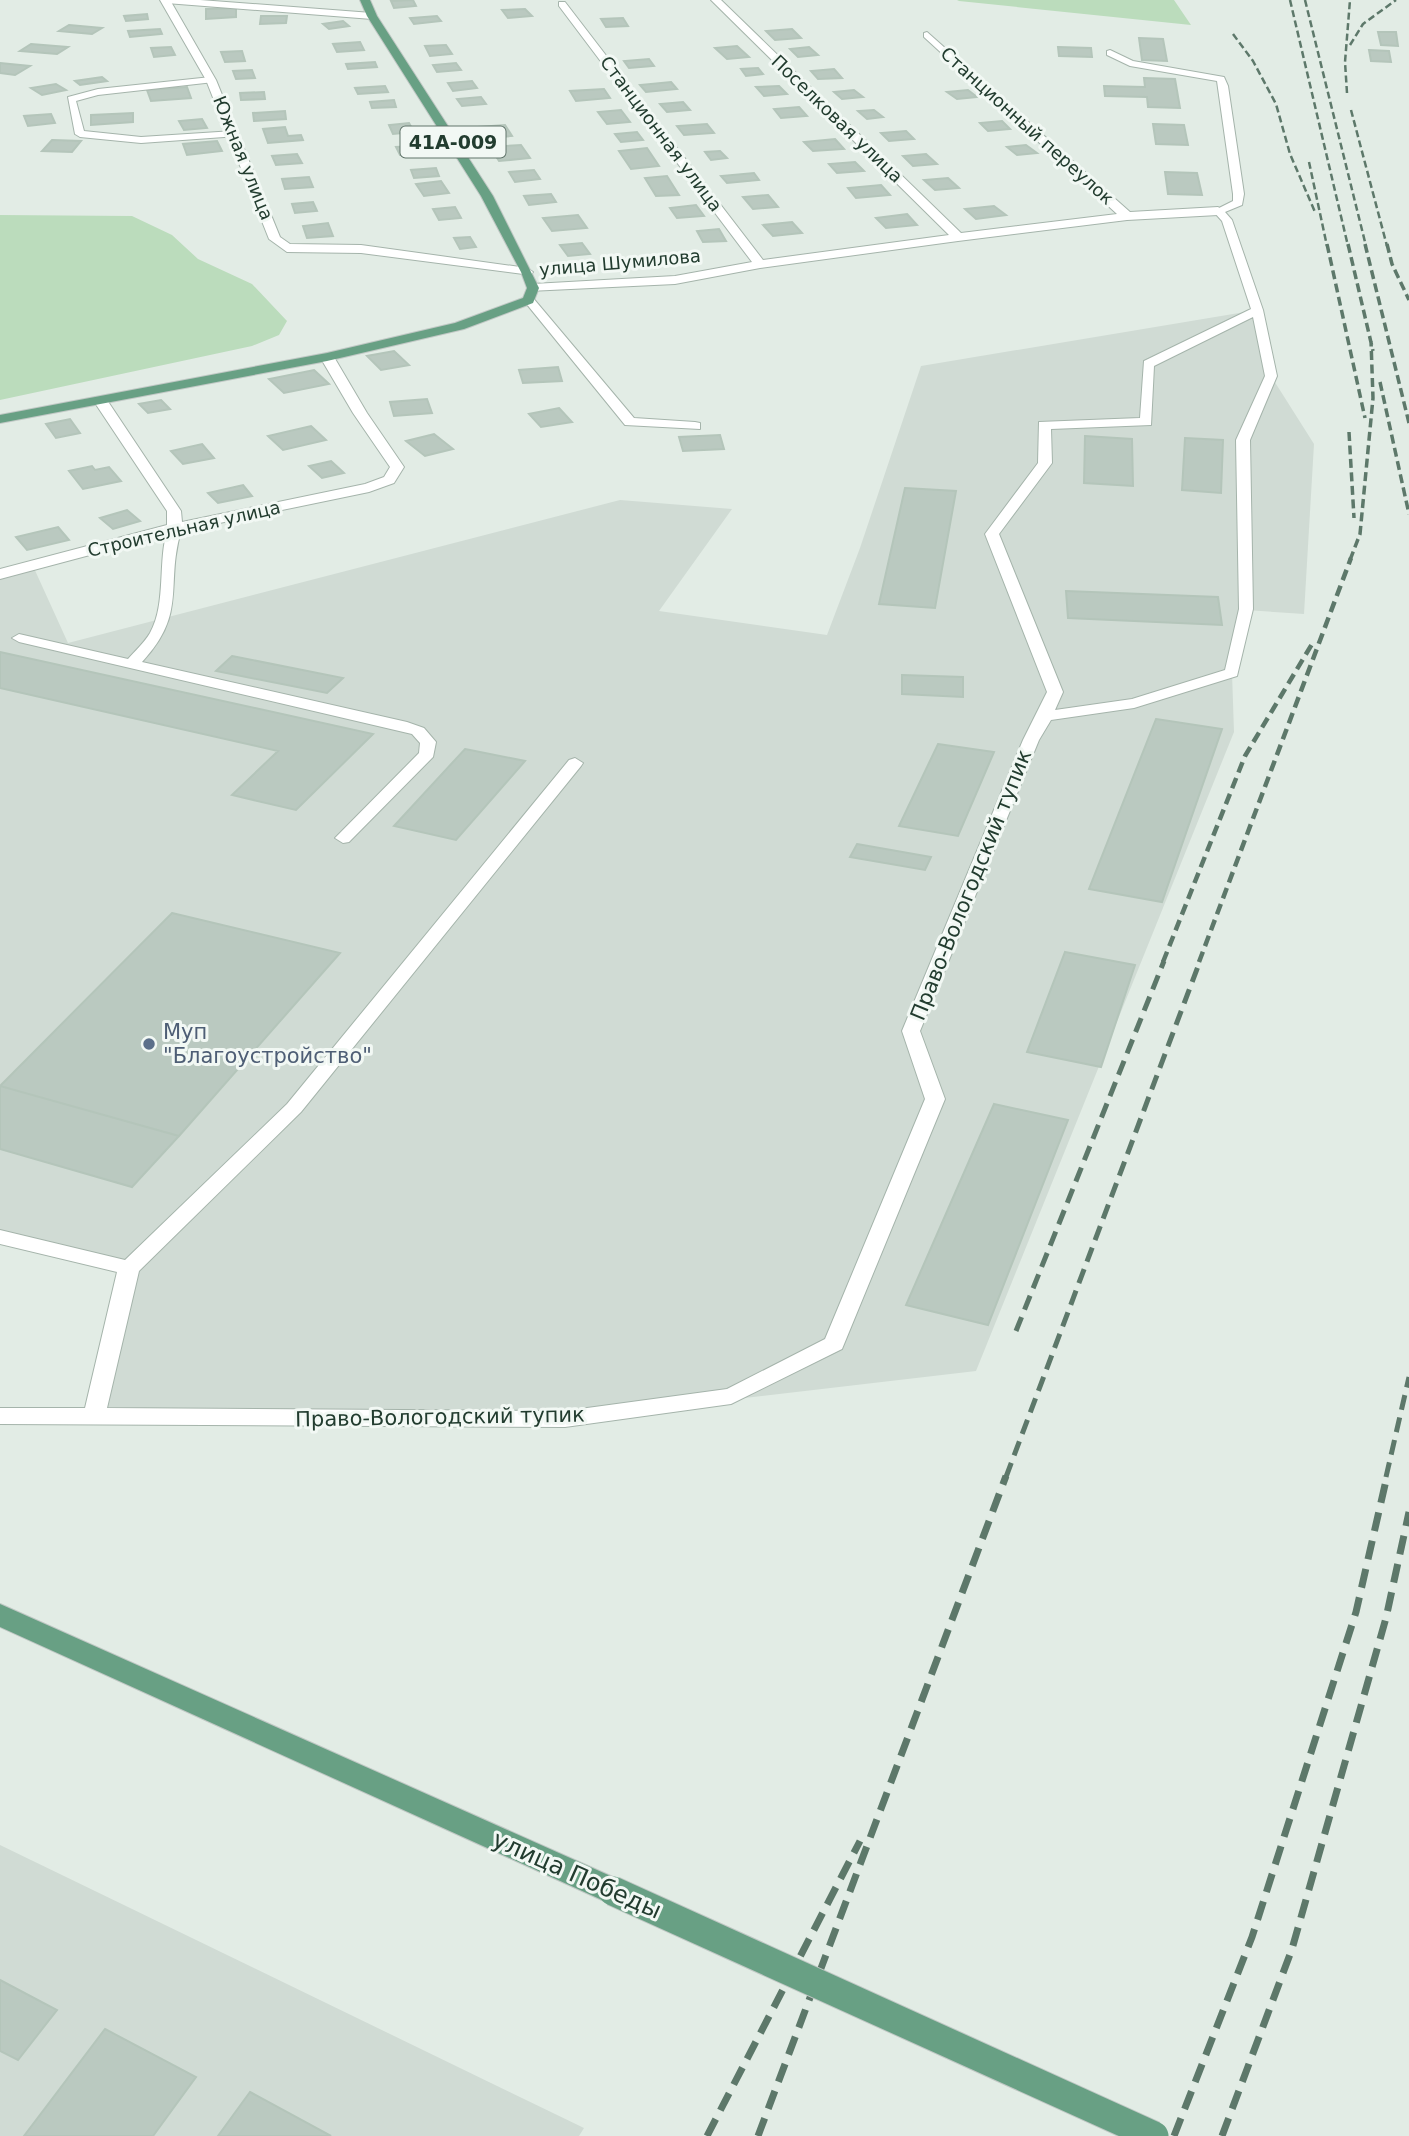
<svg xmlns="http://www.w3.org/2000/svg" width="1409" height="2136" font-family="'DejaVu Sans',sans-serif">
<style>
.built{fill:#d0dbd4}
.green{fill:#bbdcbc}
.building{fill:#bac9c0;stroke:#b4c5ba;stroke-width:2}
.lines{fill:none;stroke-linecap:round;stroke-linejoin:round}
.service-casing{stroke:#a5b4ab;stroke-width:2}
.minor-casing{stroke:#a5b4ab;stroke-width:2}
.primary-casing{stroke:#c1c8c5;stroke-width:2}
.service{fill:#fff;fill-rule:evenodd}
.minor{fill:#fff;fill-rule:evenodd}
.primary{fill:#68a084;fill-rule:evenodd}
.rail-far4{stroke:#5d786a;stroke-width:2.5;stroke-dasharray:7 3.5;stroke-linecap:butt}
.rail-far3{stroke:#5d786a;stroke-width:3.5;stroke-dasharray:9 4.5;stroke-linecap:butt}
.rail-far2{stroke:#5d786a;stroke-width:4.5;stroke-dasharray:11 6;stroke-linecap:butt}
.rail-far1{stroke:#5d786a;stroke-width:5;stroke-dasharray:15 8;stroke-linecap:butt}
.rail{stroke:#5d786a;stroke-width:7;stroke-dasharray:19 10;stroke-linecap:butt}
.primary-bridge-casing{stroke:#c1c8c5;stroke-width:31;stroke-linecap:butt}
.primary-bridge{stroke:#68a084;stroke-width:29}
.service-dot{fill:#5c6f8a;stroke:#f2f8f4;stroke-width:2.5}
.labels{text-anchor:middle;stroke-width:6;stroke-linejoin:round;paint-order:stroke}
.far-street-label{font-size:18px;fill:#223c2f;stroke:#f2f8f4}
.shield{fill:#f2f8f4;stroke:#60746a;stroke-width:2}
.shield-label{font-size:19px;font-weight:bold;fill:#223c2f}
.street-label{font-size:21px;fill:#223c2f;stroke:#f2f8f4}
.service-label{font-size:21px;fill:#4e5e75;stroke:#f2f8f4;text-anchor:start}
.near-street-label{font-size:24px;fill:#223c2f;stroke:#f2f8f4}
</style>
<rect width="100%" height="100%" fill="#e2ece5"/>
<path class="built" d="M1257 310 1271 376 1314 444 1304 614 1246 610 1232 673 1234 732 976 1371 565 1419 94 1417 128 1268 0 1237V574L33 566 68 643 620 500 732 509 659 611 827 635 860 548 921 366Z
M0 1845 584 2128 579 2136H0Z"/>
<path class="green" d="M957 0H1174L1191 25 959 1Z
M0 215 132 216 172 235 198 259 252 284 287 321 279 335 252 346 0 400Z"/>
<path class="building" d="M413 0 416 6 394 8 391 1Z
M236 8V17L206 19V9Z
M525 9 532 16 508 18 502 10Z
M147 14 148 19 126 21 124 16Z
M261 16H287L286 23 260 24Z
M437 16 441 21 414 24 410 18Z
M623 18 628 26 606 27 601 19Z
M343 21 349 26 329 29 323 24Z
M69 25 102 28 92 34 59 31Z
M160 29 162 34 130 37 128 31Z
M792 29 801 38 775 40 766 31Z
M1378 32H1396L1398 46 1381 45Z
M1139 38 1163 39 1167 61 1142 60Z
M360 42 364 50 337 52 333 44Z
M31 44 68 47 57 54 20 51Z
M446 45 452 54 430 56 425 46Z
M737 46 749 57 727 59 715 48Z
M171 47 175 55 154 57 151 48Z
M809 47 818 55 798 57 790 49Z
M1058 47 1091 48 1092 57 1059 56Z
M1369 50 1389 51 1391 62 1371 61Z
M242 51 245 61 225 62 221 52Z
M649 59 654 66 629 68 624 61Z
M375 62 377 67 348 69 346 64Z
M0 63 30 66 15 75 0 73Z
M456 63 461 70 437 72 433 65Z
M758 68 763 74 746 76 741 69Z
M834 69 842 78 818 79 811 71Z
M252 70 255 78 236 79 233 71Z
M102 77 107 81 80 85 75 81Z
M1144 78 1175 79 1180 108 1148 107 1147 97 1105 96 1104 86 1145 87Z
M472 81 477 88 453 91 448 83Z
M671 82 677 89 646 92 640 85Z
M56 84 66 90 42 95 31 88Z
M385 86 388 92 358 94 355 88Z
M779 86 787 94 764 96 756 87Z
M187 87 191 98 151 101 147 90Z
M604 89 610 98 576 101 570 91Z
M854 90 863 97 842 99 834 92Z
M968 90 977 97 957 99 947 92Z
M264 92 265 99 241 100 240 93Z
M481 97 486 104 462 106 457 99Z
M394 100 396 107 372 108 370 102Z
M683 102 690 110 667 112 660 104Z
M799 107 807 116 781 118 774 109Z
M621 110 630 122 607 124 598 112Z
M874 110 883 117 867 119 858 111Z
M285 111 286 119 254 121 253 113Z
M133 113V122L91 125V115Z
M51 114 55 123 28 126 24 116Z
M202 119 207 128 184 130 179 121Z
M1002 121 1010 129 988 131 980 123Z
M409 123 414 132 393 134 389 125Z
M707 124 714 133 684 135 677 126Z
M1153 124 1184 125 1188 145 1156 144Z
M505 125 512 136 485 138 479 127Z
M285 127 288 136 301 135 303 140 268 143 263 129Z
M906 131 914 139 889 141 881 133Z
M637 132 643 140 621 142 615 134Z
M835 139 844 149 813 151 804 142Z
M52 140 81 141 72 152 42 151Z
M217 141 222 151 187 155 183 144Z
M521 145 530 158 499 161 490 147Z
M1026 145 1037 153 1017 155 1007 147Z
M420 146 423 153 400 155 396 147Z
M647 148 659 166 631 169 619 151Z
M720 151 727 158 711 160 705 152Z
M297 154 302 163 276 165 272 156Z
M926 154 937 164 913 166 903 156Z
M855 162 864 171 837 173 829 164Z
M436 168 439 176 414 178 411 170Z
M534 170 540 179 515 182 509 172Z
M1165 172 1197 173 1202 195 1168 194Z
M754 173 759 180 727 183 721 176Z
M667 176 679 195 656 196 645 178Z
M309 177 313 187 285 189 282 179Z
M948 178 959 188 935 190 924 180Z
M441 181 449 193 424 196 416 184Z
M881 185 890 195 856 198 848 188Z
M551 194 556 202 529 205 524 196Z
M768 195 778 207 753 209 743 197Z
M313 202 317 211 295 213 292 204Z
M696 205 704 216 677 218 670 208Z
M994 206 1006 215 976 219 965 209Z
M455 207 461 218 439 220 433 209Z
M907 214 917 225 886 228 876 218Z
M578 215 587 228 552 231 543 218Z
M792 222 802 233 773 236 763 225Z
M328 223 333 236 307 238 303 226Z
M719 229 726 241 703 242 697 231Z
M470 237 476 247 460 249 454 238Z
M582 243 590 254 568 256 560 245Z
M394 351 409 365 381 370 367 356Z
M558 367 562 381 523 383 519 370Z
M314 370 329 384 284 393 269 379Z
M427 399 432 413 394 416 390 402Z
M161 400 170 409 148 413 139 404Z
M559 408 572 422 541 427 529 414Z
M70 419 80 433 56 438 46 424Z
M311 426 326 440 283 450 268 436Z
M434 434 453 449 425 456 406 441Z
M720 435 724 449 683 451 679 437Z
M1085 436 1132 439 1133 486 1084 483Z
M1185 438 1223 440 1221 493 1182 490Z
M202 444 214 458 183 464 171 451Z
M331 461 344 473 322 478 309 466Z
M92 466 95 470 109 467 121 481 83 489 69 471Z
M243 485 252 496 218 503 208 493Z
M905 488 956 491 935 608 879 604Z
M127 510 140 521 113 529 100 518Z
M58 527 69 540 27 550 16 537Z
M1066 591 1218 597 1222 625 1068 618Z
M0 652 373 734 296 810 232 795 278 751 0 688Z
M232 656 343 678 327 693 216 671Z
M902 675 963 677V697L902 694Z
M1156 719 1222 729 1162 902 1089 889Z
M938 744 994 752 958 836 899 826Z
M465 749 525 761 456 840 394 826Z
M857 844 931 857 925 870 850 857Z
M172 913 340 953 179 1136 0 1086Z
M1065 952 1135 965 1101 1067 1027 1052Z
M0 1086 179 1136 132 1187 0 1149Z
M994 1104 1068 1120 988 1325 906 1305Z
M0 1980 57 2010 18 2060 0 2051Z
M105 2029 196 2077 153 2136H24Z
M250 2092 331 2136H218Z"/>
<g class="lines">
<g class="service-casing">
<path id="service" d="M162 0H200L372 13 376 16 372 19 166 3Z
M1110 50 1133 61 1224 77 1228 86 1244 194 1242 205 1225 212 1232 220 1263 310 1277 376 1250 440 1253 609 1237 676 1134 708 1051 720 1039 740 920 1031 945 1099 842 1349 731 1404 565 1427 0 1424V1408H85L117 1272 0 1244V1230L125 1260 287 1104 569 760 575 758 583 763 581 766 301 1112 139 1271 107 1408 565 1411 727 1389 825 1339 925 1099 902 1031 1023 740 1047 692 985 534 1038 463 1039 422 1140 418 1144 361 1251 309 1222 221 1213 211 1233 201V194L1217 81 1130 66 1107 55V51ZM1253 317 1265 376 1236 440 1239 609 1225 670 1132 699 1055 710 1063 692 999 534 1052 463 1051 429 1151 425 1154 366Z
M211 77 214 78V82L98 95 76 101 84 131 141 137 234 131 239 134 238 136 141 143 80 137 75 134 68 97 98 89Z
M525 298H533L634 418 695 422 700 423V429L625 425 525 302Z
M175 524 182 528C164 584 189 612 142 662L407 722 424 728 436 742 433 757 349 842 343 843 335 838 419 753 420 743 412 734 19 642 12 638 19 634 128 659C135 651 144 643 150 633 167 602 157 561 168 528Z"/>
</g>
<g class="minor-casing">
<path id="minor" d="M160 0H170L216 80 280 237 290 244 361 245 527 268 533 272 531 275 361 253 287 252 269 239 206 80Z
M711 0H721L961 233 1117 214 924 37V33L927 32 1130 212 1218 207 1224 211 1218 215 1127 220 958 241 760 268 675 284 529 291 527 288 533 284 675 276 752 262 559 6V2H565L763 260 949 235Z
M327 353 334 357 367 413 404 467 394 483 369 492 176 532 0 579V569L167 525V511L93 400 95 397H105L181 511 182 522 365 484 384 477 390 467 353 413 320 357Z"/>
</g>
<g class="primary-casing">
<path id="primary" d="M360 0H370L377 16 493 196 539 288 533 303 464 329 327 361 0 423V415L327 353 455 323 523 298 527 288 521 272 481 196 367 16Z
M0 1604 624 1882 628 1891 624 1900 613 1904 602 1900 0 1627Z"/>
</g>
<use href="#service" class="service"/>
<use href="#minor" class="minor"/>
<use href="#primary" class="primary"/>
<path class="rail-far4" d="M1290 0 1348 246
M1305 0 1366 246
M1233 34 1253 61 1276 104 1290 154 1315 212
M1350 45 1363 24 1396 0
M1347 93 1345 62 1350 0
M1351 110 1387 246
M1309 162 1327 246"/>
<path class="rail-far3" d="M1327 244 1365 418
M1348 244 1373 351
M1365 244 1409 423
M1387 244 1392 264 1409 300
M1380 382 1409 514
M1349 432 1354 518
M1350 560 1360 534 1373 398 1371 341"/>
<path class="rail-far2" d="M1163 962 1245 756 1312 644
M1199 962 1351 558"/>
<path class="rail-far1" d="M1016 1331 1164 961
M1006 1477 1200 961
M1386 1477 1409 1377"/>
<path class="rail" d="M707 2136 860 1841
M758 2136 1006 1476
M1174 2136 1252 1937 1356 1612 1387 1476
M1222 2136 1292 1949 1386 1618 1409 1512"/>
<g class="primary-bridge-casing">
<path id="primary-bridge" d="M613 1891 1154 2136"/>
</g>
<use href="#primary-bridge" class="primary-bridge"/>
</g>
<circle class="service-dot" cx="149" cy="1044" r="7"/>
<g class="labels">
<g class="far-street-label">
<text transform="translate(837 119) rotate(44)" y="6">Поселковая улица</text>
<text transform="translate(1027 126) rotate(42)" y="6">Станционный переулок</text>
<text transform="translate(661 134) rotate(53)" y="6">Станционная улица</text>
<text transform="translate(243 158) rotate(68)" y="6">Южная улица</text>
<text transform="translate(620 263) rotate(-5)" y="6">улица Шумилова</text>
<text transform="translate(184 529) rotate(-13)" y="6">Строительная улица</text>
</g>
<rect class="shield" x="400.5" y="126.5" width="105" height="31" rx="5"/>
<g class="shield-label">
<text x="453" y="149">41А-009</text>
</g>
<g class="street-label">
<text transform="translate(971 885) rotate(-68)" y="7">Право-Вологодский тупик</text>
<text transform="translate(440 1417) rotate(-1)" y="7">Право-Вологодский тупик</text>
</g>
<g class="service-label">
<text x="163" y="1039">Муп<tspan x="163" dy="24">"Благоустройство"</tspan></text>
</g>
<g class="near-street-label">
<text transform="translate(577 1875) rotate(24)" y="8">улица Победы</text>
</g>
</g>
</svg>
